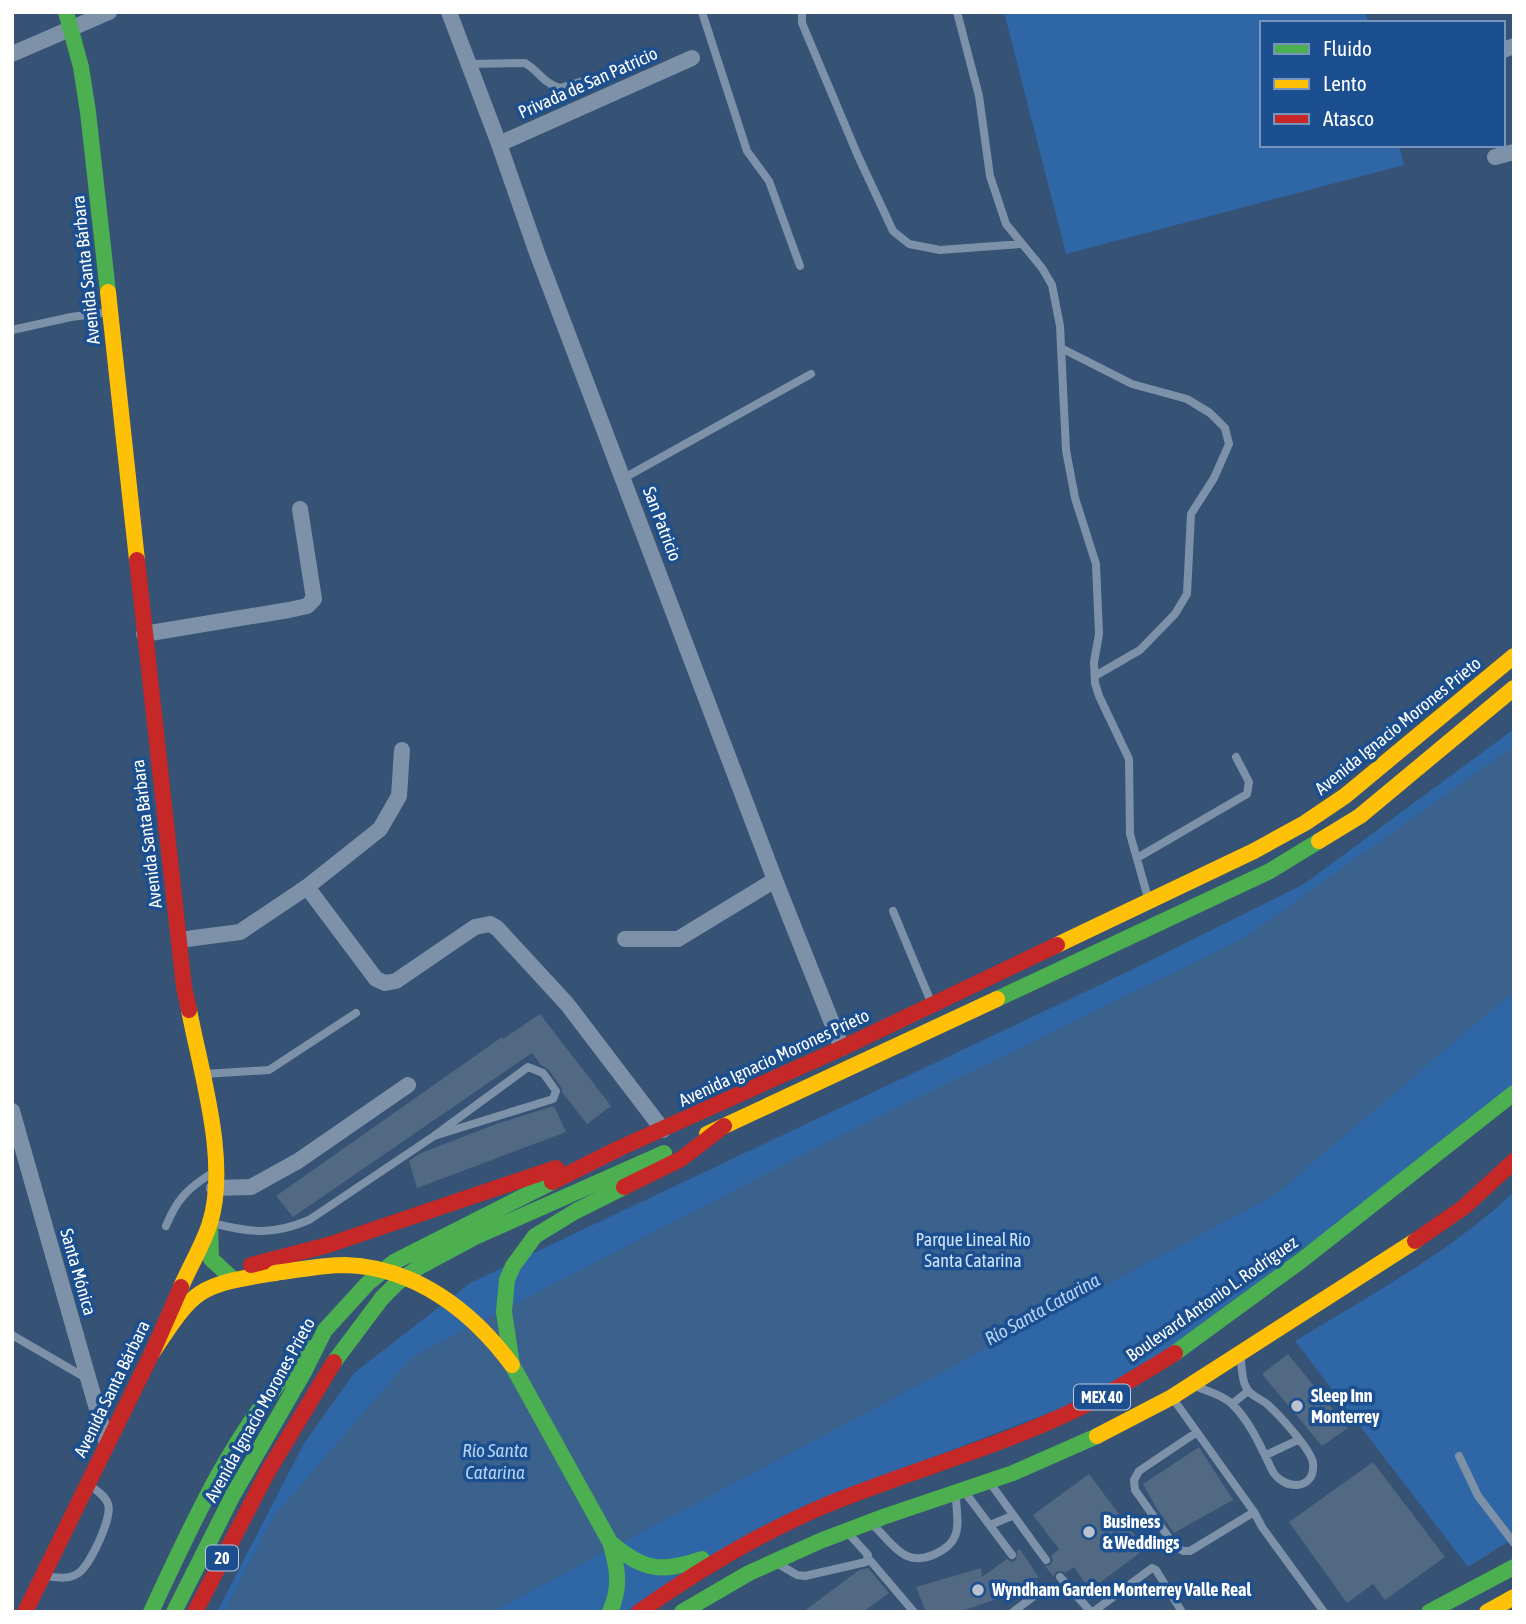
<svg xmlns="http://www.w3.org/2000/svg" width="1526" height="1624" font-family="'Asap Condensed',sans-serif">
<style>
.green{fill:#2f66a5}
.water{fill:#3b618d}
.building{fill:#526984}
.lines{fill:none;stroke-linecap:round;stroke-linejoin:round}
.lane{stroke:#7d92a8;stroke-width:8}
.street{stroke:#7d92a8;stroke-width:16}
.fast{stroke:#4caf50;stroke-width:16}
.slow{stroke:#ffc107;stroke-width:16}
.jam{stroke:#c62828;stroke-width:16}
.slow-bridge{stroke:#ffc107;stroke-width:16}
.poi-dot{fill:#b9c2ce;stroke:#1b4f8f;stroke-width:2.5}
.labels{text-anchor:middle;stroke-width:7;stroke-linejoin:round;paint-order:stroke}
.shield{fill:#1b4f8f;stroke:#bbcadd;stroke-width:2}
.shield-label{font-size:16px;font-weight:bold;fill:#fff}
.street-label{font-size:18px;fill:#fff;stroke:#1b4f8f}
.park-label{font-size:18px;fill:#cfe3fa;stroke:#1b4f8f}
.poi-label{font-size:18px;font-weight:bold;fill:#fff;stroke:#1b4f8f;text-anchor:start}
.water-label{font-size:19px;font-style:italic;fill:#b5d3f5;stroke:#1b4f8f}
</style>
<rect width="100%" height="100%" fill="#365274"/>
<path class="green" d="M1004 12H1365L1368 23H1262V145H1399L1404 165 1066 254Z
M1514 729V1092L1117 1387 811 1504 625 1612H217L303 1445 354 1373 470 1283 1129 971 1304 884Z
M1514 1192V1538L1468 1567 1295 1341C1370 1295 1449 1253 1514 1192Z"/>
<path class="water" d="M1514 746V991L1275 1195 492 1612H224L274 1516 412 1357 830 1141 1244 938Z"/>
<path class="building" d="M540 1014 611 1106 587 1124 562 1092 561 1087 548 1069 541 1065 532 1053 293 1217 276 1196 502 1037 503 1039Z
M554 1106 566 1132 417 1188 409 1161 421 1153 496 1124Z
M1288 1354 1348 1428 1322 1446 1262 1374Z
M1199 1447 1233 1500 1174 1533 1157 1509 1143 1484Z
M1373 1462 1445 1557 1385 1600 1373 1584 1347 1603 1289 1522Z
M1089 1474 1145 1549 1090 1590 1074 1567 1065 1573 1061 1571 1056 1572 1054 1577 1045 1566 1050 1565 1053 1560 1051 1556 1059 1549 1033 1515Z
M1020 1549 1039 1578H1029L1028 1587 1007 1603 1000 1598 959 1612H926L916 1587 981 1568 982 1577 1007 1559 1012 1562 1016 1560 1017 1551Z
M868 1568 889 1593 863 1612H803L859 1570Z"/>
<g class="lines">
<path class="lane" d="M702 12 747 151 769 181 800 266
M802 12V23L858 156 893 231 909 244 940 250 1020 244
M957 12 979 96 990 176 1006 224 1042 268 1052 285 1060 326 1066 450 1075 498 1096 564 1099 634 1094 662 1095 683 1099 696 1129 759 1130 834 1148 898
M468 64 525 63C538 70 544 84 560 88L629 67
M12 330 71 317 109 312
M1061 348 1132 384 1187 399 1210 413 1225 428 1229 444 1214 478 1191 514 1187 594 1175 614 1140 650 1095 676
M624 478 811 374
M1137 858 1247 794 1249 782 1236 757
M893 911 931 1002
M204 1074 269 1070 356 1013
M216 1224C253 1233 273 1235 309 1220L434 1136 528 1067 543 1073 556 1091 553 1099 434 1136
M166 1226C177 1199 187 1189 212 1173
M12 1335 86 1378
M1198 1387C1209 1392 1223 1395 1232 1404 1249 1420 1261 1447 1271 1468 1281 1491 1316 1492 1313 1463 1311 1449 1278 1414 1267 1404 1260 1398 1250 1396 1246 1387 1242 1380 1242 1369 1241 1361
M1174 1400 1254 1512 1262 1527 1324 1612
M1232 1404 1248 1391
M1197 1432 1139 1471 1134 1480 1135 1490 1174 1545 1183 1551H1190L1254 1512
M1266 1455 1298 1440
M1459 1456 1478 1496 1514 1543
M993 1487 1046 1560
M967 1495 1012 1555
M990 1525 1012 1516
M874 1526C884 1535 895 1551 907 1556 923 1563 949 1551 955 1536 960 1525 956 1508 956 1497
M869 1559 914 1612
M780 1565 797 1575 805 1576 866 1562 868 1555 849 1534
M44 1576C55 1577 68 1580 77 1574 89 1568 113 1517 108 1504 105 1495 96 1490 89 1485
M1060 1577 1091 1612
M1013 1612 1034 1596 1036 1588 1033 1583
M1093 1612 1152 1568 1156 1570 1182 1612"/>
<path class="street" d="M449 12 499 144 537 253 775 880 842 1048
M1503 50 1514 46
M12 54 109 12
M499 144 692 58
M1495 157 1514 152
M144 634 289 610 307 606 314 599 300 509
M307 887 376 979 385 983 396 981 475 927 490 924 497 928 567 1004 663 1130
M625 939H678L775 880
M179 940 240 932 307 887 380 829 399 796 402 750
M12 1111 107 1444
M214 1188 251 1187 298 1161 408 1085"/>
<path class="fast" d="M66 12 81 67 88 112 108 292
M997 999 1270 871 1319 841
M624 1187 576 1211 535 1236 513 1266 507 1280 504 1312 512 1365 610 1542C644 1571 660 1573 702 1559
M210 1222 211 1259 234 1280
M1175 1353 1302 1260 1514 1093
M334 1362 382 1298 397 1283 419 1267 475 1237 664 1153
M610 1542C618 1568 621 1587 610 1612
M151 1612C196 1515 235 1428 308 1348
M174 1612 233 1495 304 1372 325 1330 368 1283 394 1262 552 1182
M682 1612 749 1573 820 1541 883 1517 1013 1473 1097 1436
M1429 1612 1514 1567"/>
<path class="slow" d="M108 292 137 560
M1319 841 1360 816 1514 688
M1057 945 1254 851 1305 823 1345 796 1514 656
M707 1134 997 999
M181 1287C190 1266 203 1245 210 1223 229 1161 201 1073 189 1010
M152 1353C195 1288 197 1285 275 1273
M1097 1436 1172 1397 1415 1241
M1487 1612 1514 1597"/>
<path class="jam" d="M137 560 184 987 189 1010
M552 1182 620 1148 842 1048 1057 945
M624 1187 681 1159 724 1126
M1415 1241 1464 1207 1514 1161
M251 1265 328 1245 556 1168
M25 1612 152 1353 181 1287
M195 1612 267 1473 334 1362
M639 1612C697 1571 758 1534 824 1506 906 1472 993 1449 1073 1411 1109 1394 1142 1374 1175 1353"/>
<path class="slow-bridge" d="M275 1273C298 1270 322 1265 345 1265 415 1267 472 1311 512 1365"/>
</g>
<g class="poi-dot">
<circle cx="1297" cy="1406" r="7"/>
<circle cx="1089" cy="1532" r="7"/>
<circle cx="978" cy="1590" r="7"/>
</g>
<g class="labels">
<g class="shield">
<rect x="1074" y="1384.5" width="56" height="25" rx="5"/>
<rect x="206" y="1545.5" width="32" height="25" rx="5"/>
</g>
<g class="shield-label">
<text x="1102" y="1403">MEX 40</text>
<text x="222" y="1564">20</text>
</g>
<g class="street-label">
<text transform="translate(588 83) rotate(-24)" y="6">Privada de San Patricio</text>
<text transform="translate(86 270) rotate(-96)" y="6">Avenida Santa Bárbara</text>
<text transform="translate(662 524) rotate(69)" y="6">San Patricio</text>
<text transform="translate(1398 726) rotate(-39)" y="6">Avenida Ignacio Morones Prieto</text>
<text transform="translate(147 834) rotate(-97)" y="6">Avenida Santa Bárbara</text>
<text transform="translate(774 1058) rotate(-25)" y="6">Avenida Ignacio Morones Prieto</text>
<text transform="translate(78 1272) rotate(74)" y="6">Santa Mónica</text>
<text transform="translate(1212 1299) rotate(-35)" y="6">Boulevard Antonio L. Rodríguez</text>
<text transform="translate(112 1389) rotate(-64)" y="6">Avenida Santa Bárbara</text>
<text transform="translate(260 1410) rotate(-61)" y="6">Avenida Ignacio Morones Prieto</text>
</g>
<g class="park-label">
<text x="973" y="1246">Parque Lineal Río<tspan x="973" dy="21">Santa Catarina</tspan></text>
</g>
<g class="poi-label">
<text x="1311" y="1402">Sleep Inn<tspan x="1311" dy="21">Monterrey</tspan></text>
<text x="1103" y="1528">Business<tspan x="1103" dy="21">&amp; Weddings</tspan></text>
<text x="992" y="1596">Wyndham Garden Monterrey Valle Real</text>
</g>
<g class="water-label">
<text transform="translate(1042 1309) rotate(-29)" y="7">Río Santa Catarina</text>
<text x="495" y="1457">Río Santa<tspan x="495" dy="22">Catarina</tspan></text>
</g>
</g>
<rect width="1526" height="1624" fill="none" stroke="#ffffff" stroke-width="28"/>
<rect x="1260" y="21" width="245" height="126" fill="#1b4f8f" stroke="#7695bc" stroke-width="2"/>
<rect x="1274" y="44" width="35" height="10" fill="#4caf50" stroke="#7695bc" stroke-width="2"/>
<text x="1323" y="56" font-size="21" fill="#ffffff">Fluido</text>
<rect x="1274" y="79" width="35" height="10" fill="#ffc107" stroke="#7695bc" stroke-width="2"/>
<text x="1323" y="91" font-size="21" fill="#ffffff">Lento</text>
<rect x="1274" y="114" width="35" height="10" fill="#c62828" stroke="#7695bc" stroke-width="2"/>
<text x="1323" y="126" font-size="21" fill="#ffffff">Atasco</text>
</svg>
